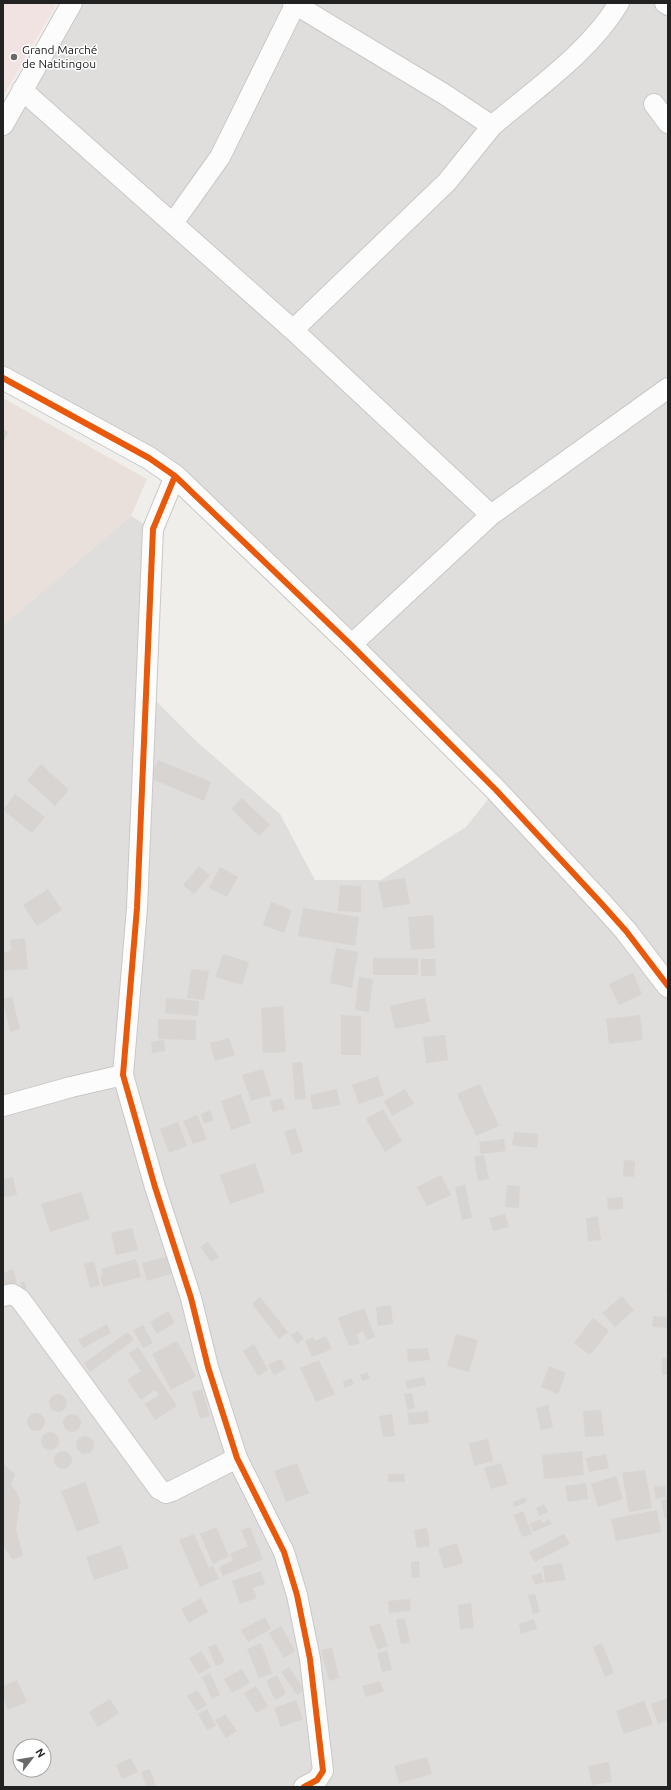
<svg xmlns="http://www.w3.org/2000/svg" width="671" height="1790" font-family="Ubuntu,sans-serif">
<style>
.residential{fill:#dfdedc;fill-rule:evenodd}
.commercial{fill:#f1e3e1}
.military{fill:#eae0db}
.building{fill:#d7d4d2}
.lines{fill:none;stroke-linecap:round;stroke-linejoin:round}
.minor-casing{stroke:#c9c8c7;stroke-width:22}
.tertiary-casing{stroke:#c9c8c7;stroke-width:24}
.minor{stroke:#fdfcfc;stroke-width:20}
.tertiary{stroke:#fdfcfc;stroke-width:22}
.cycleway-casing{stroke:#fff;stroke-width:8}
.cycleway{stroke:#e8590c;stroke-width:6}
.poi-dot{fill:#6a6968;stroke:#fff;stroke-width:1.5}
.labels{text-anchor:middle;stroke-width:3;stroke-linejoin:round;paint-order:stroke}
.poi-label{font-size:12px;fill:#222;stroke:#fff;text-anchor:start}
</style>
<rect width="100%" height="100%" fill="#f0eeeb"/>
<path class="residential" d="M75 3H668V1787H3V625L131 516 153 529 145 690 196 741 280 814 315 880H381L466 827 494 792 172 480 3 378V132ZM20 1746H44V1770H20Z"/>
<path class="commercial" d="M3 3H57L3 96Z"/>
<path class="military" d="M3 398 147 479 131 516 3 625Z"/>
<path class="building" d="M3 429 8 432 3 444Z
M158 760 211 782 204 801 150 778Z
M41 764 69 790 55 806 27 780Z
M15 794 45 817 32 833 3 810Z
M242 798 270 825 259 836 231 809Z
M199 866 210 875 194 894 183 885Z
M220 867 238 877 227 897 209 888Z
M405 878 410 904 383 908 378 882Z
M340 885 361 886V912L338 911Z
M48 889 62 910 37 926 23 905Z
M271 902 292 910 284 933 263 925Z
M303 908 359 917 355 946 298 936Z
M433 915 435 948 411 950 408 917Z
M25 938 28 969 3 971V952L11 951 10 940Z
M336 948 358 952 352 988 330 983Z
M223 954 249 962 242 985 215 977Z
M373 958H418V975H373Z
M421 959H435L436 976H421Z
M191 969 209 971 204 1000 187 998Z
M633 973 642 994 619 1005 609 984Z
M359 977 373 979 369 1012 355 1010Z
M12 997 20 1029 10 1032 3 999Z
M166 998 199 1001 198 1016 165 1013Z
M425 998 430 1022 395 1029 390 1006Z
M283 1006 286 1052 263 1053 261 1008Z
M341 1015 361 1016V1055H341Z
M640 1015 643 1040 609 1044 606 1019Z
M158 1019 196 1020V1040L158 1039Z
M445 1035 448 1060 426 1063 423 1037Z
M229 1038 235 1055 215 1061 210 1043Z
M164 1040 165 1051 152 1053 151 1042Z
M302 1062 306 1099 295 1100 292 1063Z
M263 1069 271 1095 251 1101 242 1075Z
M378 1076 384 1095 359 1104 352 1085Z
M480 1084 499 1126 476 1136 457 1094Z
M337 1089 340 1105 313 1110 310 1095Z
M405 1089 414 1104 392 1116 384 1101Z
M241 1094 251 1123 231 1130 221 1101Z
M282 1098 285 1109 273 1112 270 1101Z
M383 1109 402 1141 385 1152 366 1119Z
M210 1110 214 1120 204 1124 201 1114Z
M197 1115 207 1139 193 1144 183 1121Z
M178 1122 187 1146 169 1153 160 1129Z
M295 1128 303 1151 292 1155 284 1132Z
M514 1132 538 1134 537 1148 512 1145Z
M504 1139 506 1151 481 1154 479 1142Z
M484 1155 489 1179 478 1181 474 1157Z
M624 1160 635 1161 634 1177 623 1176Z
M255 1163 265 1192 230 1204 220 1175Z
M441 1175 451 1195 427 1206 417 1187Z
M13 1177 17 1195 3 1197V1179Z
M465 1185 472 1218 462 1220 455 1187Z
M507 1185 520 1186 519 1208 505 1207Z
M81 1192 90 1219 50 1232 41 1204Z
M623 1197V1209L608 1210 607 1198Z
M505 1214 509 1227 493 1231 489 1218Z
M598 1216 601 1240 588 1241 586 1218Z
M132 1228 138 1250 116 1255 111 1233Z
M208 1242 219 1257 211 1262 200 1247Z
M169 1256 174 1273 147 1281 142 1263Z
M136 1259 141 1277 103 1287 100 1276 103 1275 101 1269Z
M94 1261 100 1285 90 1288 84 1264Z
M13 1269 17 1282 3 1287V1273Z
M667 1275H668V1293H666Z
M24 1281 27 1288 23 1290 20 1283Z
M622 1296 634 1310 615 1327 602 1313Z
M260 1297 288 1332 279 1339 252 1304Z
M391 1305 393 1324 378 1326 376 1307Z
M364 1308 375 1337 367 1340 363 1331 356 1334 360 1343 349 1346 338 1318Z
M168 1311 175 1322 157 1334 150 1322Z
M653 1316 668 1317V1328L652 1327Z
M593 1318 609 1331 590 1355 574 1343Z
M107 1324 111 1333 83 1348 78 1340Z
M143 1325 153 1343 143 1348 133 1330Z
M298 1331 304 1339 297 1344 291 1335Z
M128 1332 134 1340 90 1372 84 1363Z
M456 1334 478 1340 469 1372 447 1366Z
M326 1336 332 1349 312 1357 305 1341 313 1337 315 1341Z
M177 1341 196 1376 171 1390 152 1354Z
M254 1344 268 1370 258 1376 243 1351Z
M138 1347 177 1406 155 1420 145 1404 159 1395 155 1390 141 1400 127 1380 141 1371 129 1353Z
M428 1348 430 1360 408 1362 407 1349Z
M662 1358H668V1375H662Z
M281 1359 286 1369 274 1375 268 1365Z
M319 1360 335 1394 316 1402 300 1368Z
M549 1366 566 1373 558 1394 541 1387Z
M367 1372 370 1378 363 1381 360 1375Z
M424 1377 426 1385 407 1389 405 1381Z
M351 1378 354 1384 345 1388 343 1382Z
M202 1389 210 1416 200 1419 192 1392Z
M412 1393 415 1408 408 1410 404 1394Z
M49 1403a9 9 0 1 1 18 0a9 9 0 1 1-18 0Z
M548 1405 553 1427 541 1430 536 1408Z
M601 1410 604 1436 585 1437 583 1411Z
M428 1411 429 1423 409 1425 407 1413Z
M27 1422a9 9 0 1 1 18 0a9 9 0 1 1-18 0Z
M392 1414 395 1436 383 1437 379 1416Z
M63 1423a9 9 0 1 1 18 0a9 9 0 1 1-18 0Z
M41 1441a9 9 0 1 1 18 0a9 9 0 1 1-18 0Z
M76 1445a9 9 0 1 1 18 0a9 9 0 1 1-18 0Z
M488 1439 493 1461 474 1466 469 1443Z
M582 1451 584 1475 544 1479 542 1455Z
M54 1460a9 9 0 1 1 18 0a9 9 0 1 1-18 0Z
M606 1454 609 1468 589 1472 586 1458Z
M297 1463 309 1493 286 1502 274 1471Z
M501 1463 508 1484 491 1489 484 1468Z
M3 1464 5 1465 15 1474 11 1485 17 1493 20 1501 16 1530 23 1555 13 1560 3 1546Z
M645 1470 652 1508 629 1512 622 1473Z
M388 1474H404L405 1482H388Z
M616 1476 623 1499 598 1507 591 1484Z
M85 1482 100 1523 77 1532 61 1491Z
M586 1483 588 1499 568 1502 565 1486Z
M665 1486 666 1497 656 1499 654 1487Z
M525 1497 527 1502 514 1507 513 1502Z
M668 1499V1518L665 1519 661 1500Z
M544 1504 548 1512 539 1516 536 1508Z
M657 1510 661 1532 616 1541 611 1519Z
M523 1511 532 1534 522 1537 514 1515Z
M541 1519 542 1523 549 1519 552 1524 533 1532 530 1524Z
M216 1527 229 1556 213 1564 200 1534Z
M250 1527 263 1559 223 1576 219 1567 233 1561 230 1554 248 1546 241 1530Z
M427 1528 430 1546 417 1548 414 1530Z
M194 1534 209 1568 213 1566 219 1579 200 1587 179 1540Z
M564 1534 570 1544 535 1562 529 1552Z
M457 1543 463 1563 444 1569 438 1549Z
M121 1545 129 1568 94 1580 86 1557Z
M419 1561 420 1577 412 1578 411 1562Z
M562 1563 565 1580 545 1583 543 1566Z
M261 1571 265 1584 253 1588 257 1598 240 1604 232 1581Z
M541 1573 544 1582 535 1585 532 1576Z
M535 1594 540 1612 533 1614 528 1595Z
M201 1598 208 1612 189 1623 181 1609Z
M410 1599 411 1611 389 1613 388 1601Z
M471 1603 474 1628 460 1629 458 1605Z
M265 1617 271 1629 248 1642 241 1630Z
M405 1618 410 1643 401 1644 396 1620Z
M534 1619 537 1629 521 1634 519 1624Z
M380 1623 388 1646 378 1650 369 1627Z
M281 1626 295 1651 284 1658 269 1633Z
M261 1643 272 1673 259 1678 247 1649Z
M602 1643 614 1673 605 1677 593 1647Z
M216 1644 225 1662 216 1666 208 1647Z
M332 1648 339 1678 329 1681 321 1650Z
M201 1651 211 1667 199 1674 189 1658Z
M387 1651 392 1670 382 1672 377 1653Z
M289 1667 304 1690 297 1695 281 1672Z
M242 1669 250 1683 232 1693 224 1679Z
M210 1673 220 1695 212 1699 202 1677Z
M277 1675 286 1694 275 1700 266 1681Z
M17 1680 27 1702 8 1710 3 1698V1686Z
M380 1681 384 1691 366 1697 362 1686Z
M256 1686 268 1706 256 1713 244 1693Z
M197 1690 207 1705 197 1711 187 1696Z
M668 1698V1720L658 1724 651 1704Z
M110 1699 119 1713 98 1727 89 1712Z
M296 1700 303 1719 281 1727 274 1708Z
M644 1701 653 1724 624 1734 616 1711Z
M207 1709 216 1726 207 1730 198 1714Z
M225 1714 237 1731 226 1738 215 1720Z
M16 1747H20V1767H16Z
M427 1757 432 1774 399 1783 394 1766Z
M131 1758 138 1772 122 1779 116 1765Z
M609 1762 612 1782 592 1785 588 1766Z
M150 1769 156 1787H147L141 1772Z"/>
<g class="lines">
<g class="minor-casing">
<path id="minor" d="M293 3 444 94 492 126C535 89 590 52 619 3
M665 3 668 5
M22 90 293 330 491 515
M654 104 668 123
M3 125 72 3
M173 223 220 157 295 5
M293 330 447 182 492 126
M175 476 153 529 137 908 123 1075 155 1187 191 1298 208 1367 237 1458 284 1552 297 1595 310 1659 323 1771 317 1780 304 1787
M351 645 491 515 668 388
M3 1106 71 1087 123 1075
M3 1296 12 1294 20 1299 159 1489 166 1493 172 1491 237 1458"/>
</g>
<g class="tertiary-casing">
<path id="tertiary" d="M3 378 149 458 175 476 351 645 496 790 601 903 626 931 668 986"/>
</g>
<use href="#minor" class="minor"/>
<use href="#tertiary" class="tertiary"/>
<g class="cycleway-casing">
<path id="cycleway" d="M3 378 149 458 175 476 351 645 496 790 601 903 626 931 668 986
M175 476 153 529 137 908 123 1075 155 1187 191 1298 208 1367 237 1458 284 1552 297 1595 310 1659 323 1771 317 1780 304 1787"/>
</g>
<use href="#cycleway" class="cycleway"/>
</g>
<circle class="poi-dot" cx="14" cy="57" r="4"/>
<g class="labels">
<g class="poi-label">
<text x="22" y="54">Grand Marché<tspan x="22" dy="14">de Natitingou</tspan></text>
</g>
</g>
<rect width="671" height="1790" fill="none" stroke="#222222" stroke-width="8"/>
<g transform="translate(32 1758) rotate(59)"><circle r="19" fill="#ffffff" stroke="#a7a7a7"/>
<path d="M0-3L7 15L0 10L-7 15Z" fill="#6a6968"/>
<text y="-6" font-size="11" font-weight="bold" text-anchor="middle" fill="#222222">N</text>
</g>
</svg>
